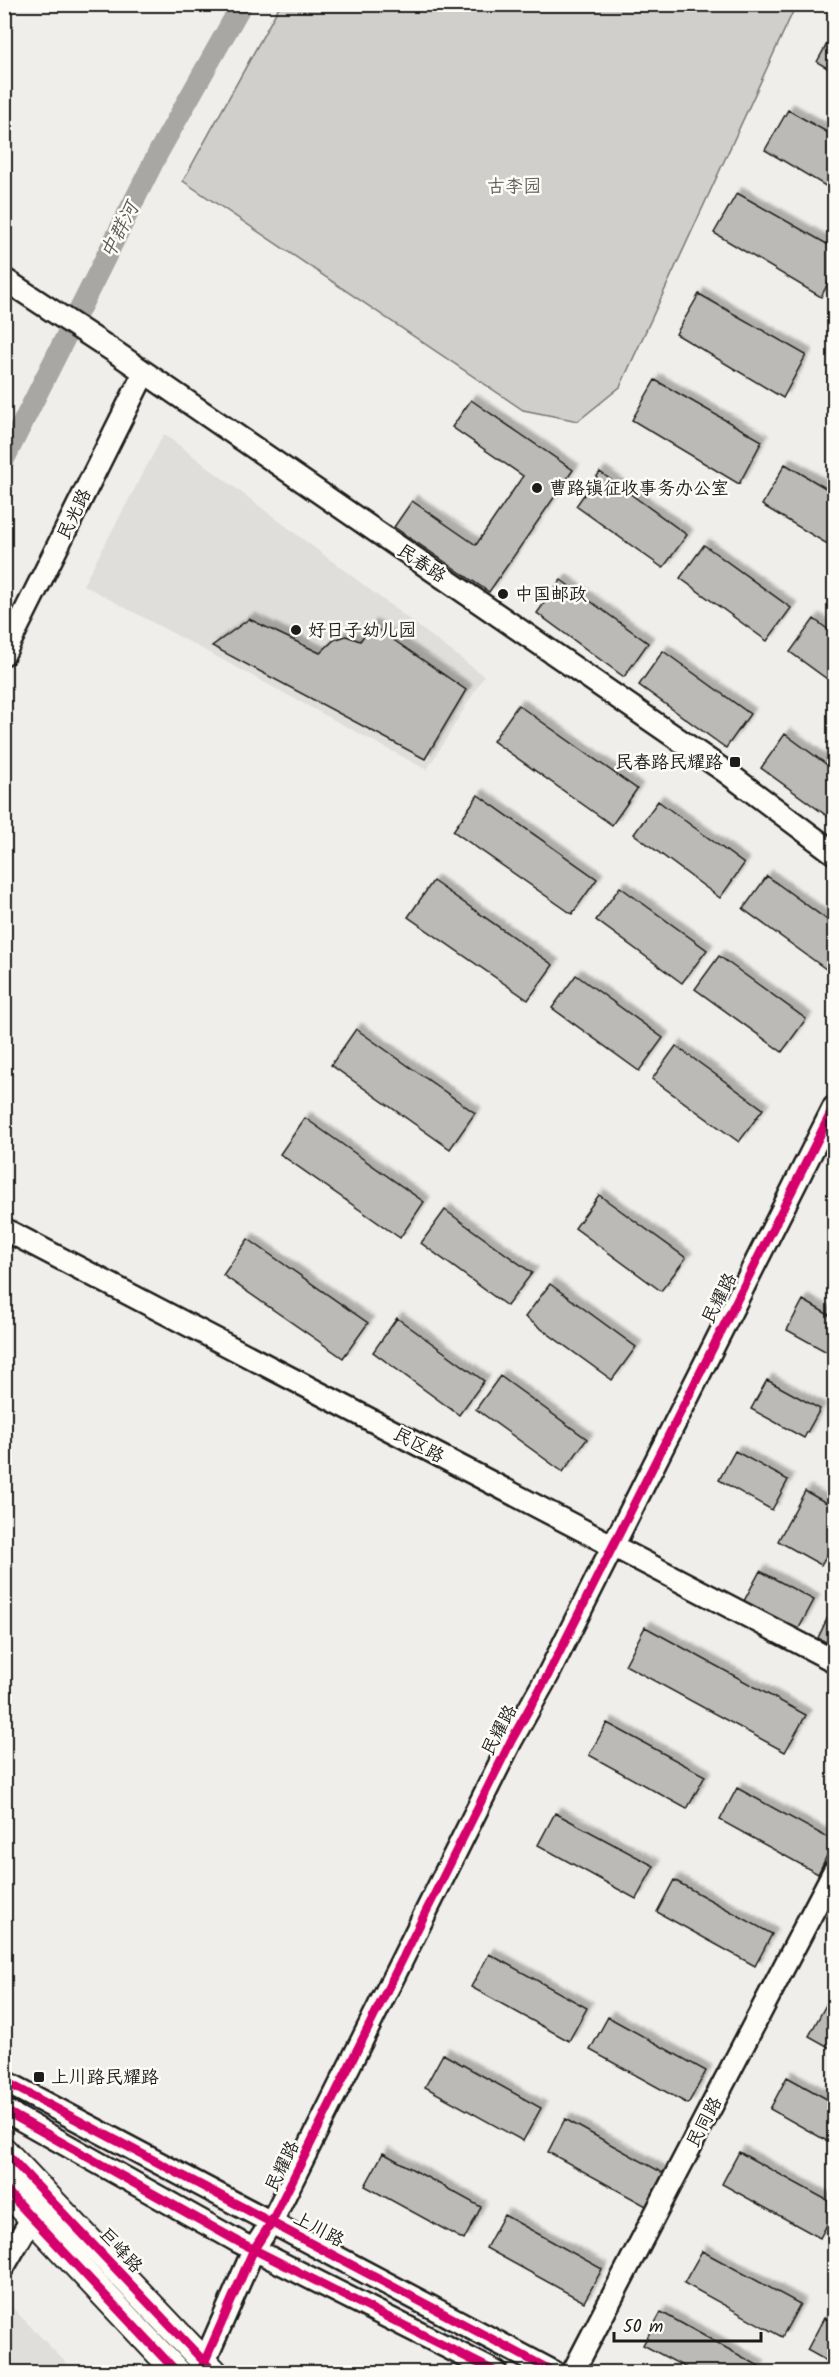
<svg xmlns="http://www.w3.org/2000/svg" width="839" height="2377" font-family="Kalam,'LXGW WenKai TC',sans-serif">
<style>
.built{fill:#e0deda}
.green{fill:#d0cfcc;stroke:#767674;stroke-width:1.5}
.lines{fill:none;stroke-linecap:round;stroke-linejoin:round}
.canal{stroke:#a8a7a3;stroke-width:21}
.building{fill:#bbbab6;stroke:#1c1c1c;stroke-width:1.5;filter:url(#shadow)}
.minor-casing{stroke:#1c1c1c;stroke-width:26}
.major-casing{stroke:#1c1c1c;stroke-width:30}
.minor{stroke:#fdfcf7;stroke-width:21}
.major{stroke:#fdfcf7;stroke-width:26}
.cycleway-casing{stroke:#fdfcf7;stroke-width:13}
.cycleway{stroke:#d6006c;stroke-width:9}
.poi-dot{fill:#1c1c1c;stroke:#fdfcf7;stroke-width:2}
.labels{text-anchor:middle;stroke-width:5;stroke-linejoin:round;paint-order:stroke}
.park-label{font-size:18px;fill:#5b5b5a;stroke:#fdfcf7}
.poi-label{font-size:18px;fill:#1c1c1c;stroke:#fdfcf7;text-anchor:start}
.street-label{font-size:18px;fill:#1c1c1c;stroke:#fdfcf7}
.water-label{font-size:20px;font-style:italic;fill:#5b5b59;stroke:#fdfcf7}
</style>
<defs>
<filter id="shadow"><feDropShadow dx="5.5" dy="-5.5" stdDeviation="1.5" flood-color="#0004"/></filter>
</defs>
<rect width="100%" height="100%" fill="#f0eeea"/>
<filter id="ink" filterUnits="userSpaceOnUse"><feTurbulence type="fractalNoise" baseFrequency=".0167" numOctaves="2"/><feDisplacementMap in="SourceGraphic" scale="12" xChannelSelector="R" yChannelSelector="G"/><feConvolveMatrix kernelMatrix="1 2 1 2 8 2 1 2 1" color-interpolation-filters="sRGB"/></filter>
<g filter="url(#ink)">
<path class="built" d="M164 434 484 676 427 770 83 585Z
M5 2300 75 2372H5Z"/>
<path class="green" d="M280 5V4L796 5 620 387 578 421 523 410 183 181Z"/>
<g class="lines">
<path class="canal" d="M4 460 158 153 242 4"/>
</g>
<path class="building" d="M834 31V72L817 62Z
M788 110 834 136V191L765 150Z
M737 193 834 248V271L821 297 714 233Z
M699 294 806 355 783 398 676 334Z
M655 380 762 441 739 484 632 420Z
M471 400 573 470 489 592 394 527 412 501 476 545 523 476 452 427Z
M785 464 834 493V548L762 505Z
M600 472 687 535 663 568 576 506Z
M704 545 791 608 767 641 680 578Z
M561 580 648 643 624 677 537 613Z
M249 619 320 653 334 640 346 636 360 641 372 625 466 690 425 759 212 646Z
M814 619 834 634V684L790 652Z
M663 651 750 714 726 748 639 685Z
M518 705 637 789 612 825 493 741Z
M785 734 834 770V821L761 768Z
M478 795 597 879 572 914 453 831Z
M658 801 744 864 720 898 634 834Z
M767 876 834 925V965L830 972 743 909Z
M433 881 553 965 528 1000 408 917Z
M620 887 707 950 682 983 596 920Z
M719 956 806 1019 782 1052 695 989Z
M576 975 663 1038 639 1071 552 1008Z
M356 1029 475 1113 450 1149 331 1065Z
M676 1046 763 1109 739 1142 652 1079Z
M305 1118 424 1202 400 1238 280 1154Z
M599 1195 686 1258 661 1291 575 1228Z
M445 1210 532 1273 507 1306 421 1243Z
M834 1238V1259L826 1254Z
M248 1239 368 1323 343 1358 223 1275Z
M550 1284 636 1347 612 1380 525 1317Z
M803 1300 834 1318V1356L787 1330Z
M397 1318 484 1381 459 1415 373 1352Z
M500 1376 587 1439 563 1472 476 1409Z
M767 1380 820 1409 804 1438 751 1409Z
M735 1451 788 1480 772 1510 719 1480Z
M805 1491 834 1507V1542L821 1565 778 1541Z
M760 1571 814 1600 798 1630 744 1601Z
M834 1604V1646L818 1638Z
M645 1627 806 1715 785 1752 625 1665Z
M607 1723 705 1776 687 1809 589 1755Z
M737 1788 834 1841 818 1874 720 1820Z
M555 1813 654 1866 636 1899 538 1845Z
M674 1880 772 1934 755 1966 657 1912Z
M489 1954 587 2008 569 2041 471 1987Z
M827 2003 834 2008V2050L809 2036Z
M608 2017 706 2071 688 2104 590 2050Z
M443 2054 541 2108 523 2141 425 2087Z
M787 2077 834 2103V2145L770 2109Z
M565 2119 663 2173 646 2206 548 2152Z
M739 2152 834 2204V2211L820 2238 722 2184Z
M383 2153 481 2207 464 2240 365 2186Z
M504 2215 602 2269 584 2302 486 2248Z
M702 2251 800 2304 782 2337 684 2283Z
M661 2312 759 2366 755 2372H694L643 2345Z
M824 2318 834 2323V2365L807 2350Z"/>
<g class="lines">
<g class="minor-casing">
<path id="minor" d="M4 279 118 354 726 772 834 853
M4 654 144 373
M4 1229 834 1661
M4 2081 554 2372
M4 2110 239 2242 496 2372
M4 2266 33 2216
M200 2372 254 2249 271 2223 511 1741 548 1675 834 1107
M573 2372 834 1871"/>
</g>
<g class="major-casing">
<path id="major" d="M4 2151 214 2372
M4 2188 177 2372"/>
</g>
<use href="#minor" class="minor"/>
<use href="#major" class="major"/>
<g class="cycleway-casing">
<path id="cycleway" d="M4 2081 554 2372
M4 2110 239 2242 496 2372
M4 2151 214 2372
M4 2188 177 2372
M200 2372 254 2249 271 2223 511 1741 548 1675 834 1107"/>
</g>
<use href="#cycleway" class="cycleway"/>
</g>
</g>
<g class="poi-dot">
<circle cx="537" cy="488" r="6"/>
<circle cx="503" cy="594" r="6"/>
<circle cx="296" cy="630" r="6"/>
<rect x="729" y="756" width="12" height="12" rx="3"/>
<rect x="33" y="2071" width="12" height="12" rx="3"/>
</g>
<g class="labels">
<g class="park-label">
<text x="514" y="192">古李园</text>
</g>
<g class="poi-label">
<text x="549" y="494">曹路镇征收事务办公室</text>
<text x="515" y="600">中国邮政</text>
<text x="308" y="636">好日子幼儿园</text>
<text x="723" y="768" text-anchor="end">民春路民耀路</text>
<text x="51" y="2083">上川路民耀路</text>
</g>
<g class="street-label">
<text transform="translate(74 514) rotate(-64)" y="6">民光路</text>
<text transform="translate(422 563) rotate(34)" y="6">民春路</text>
<text transform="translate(719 1298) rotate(-63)" y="6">民耀路</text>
<text transform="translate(419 1445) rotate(28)" y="6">民区路</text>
<text transform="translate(499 1730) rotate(-62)" y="6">民耀路</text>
<text transform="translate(704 2122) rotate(-62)" y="6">民同路</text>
<text transform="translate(282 2166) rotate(-64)" y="6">民耀路</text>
<text transform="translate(319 2229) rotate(28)" y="6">上川路</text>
<text transform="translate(121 2250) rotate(47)" y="6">巨峰路</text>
</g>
<g class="water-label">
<text transform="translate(119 230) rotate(-63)" y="7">中群河</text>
</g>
</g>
<rect width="839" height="2377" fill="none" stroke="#fdfcf7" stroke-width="24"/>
<rect x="12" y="12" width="815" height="2353" fill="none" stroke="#1c1c1c" stroke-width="2" filter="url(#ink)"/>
<path d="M614 2332v9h147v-9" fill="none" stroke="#1c1c1c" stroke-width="3"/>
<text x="623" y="2332" font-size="18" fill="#1c1c1c" stroke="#fdfcf7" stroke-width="4.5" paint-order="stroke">50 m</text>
</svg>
